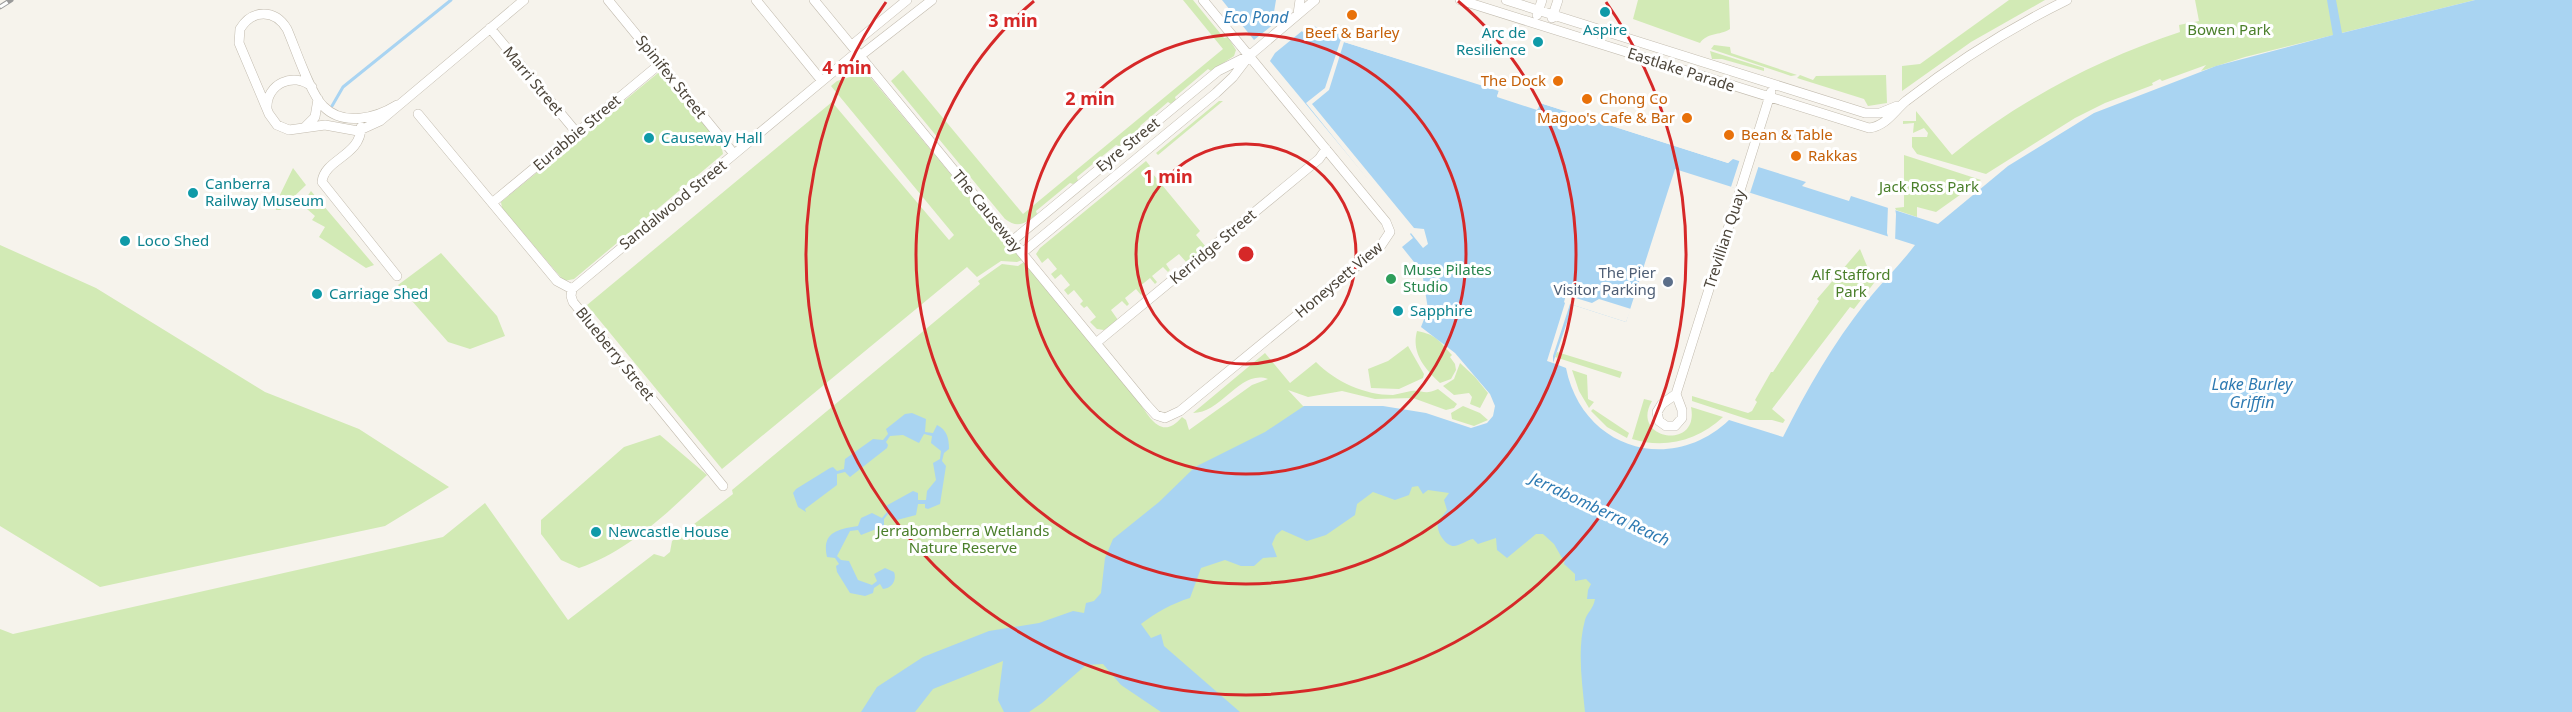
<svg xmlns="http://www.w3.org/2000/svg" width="2572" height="712" font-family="'Noto Sans',sans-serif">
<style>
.green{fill:#d2eab5}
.water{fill:#a9d4f2;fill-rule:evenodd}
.pier{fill:#f6f3ec}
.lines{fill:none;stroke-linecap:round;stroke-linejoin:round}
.stream{stroke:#a9d4f2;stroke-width:3}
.street-casing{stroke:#c2bbae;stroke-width:10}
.street{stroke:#fff;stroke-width:9}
.rail-casing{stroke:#9a9a9a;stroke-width:5}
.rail{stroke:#fff;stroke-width:3;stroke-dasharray:9;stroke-linecap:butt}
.ring{fill:none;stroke:#d62828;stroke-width:3}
.culture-dot{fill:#0f9aa8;stroke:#fff;stroke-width:2}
.food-dot{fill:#e8710a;stroke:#fff;stroke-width:2}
.leisure-dot{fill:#2e9e5b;stroke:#fff;stroke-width:2}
.service-dot{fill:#5c6f8a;stroke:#fff;stroke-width:2}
.labels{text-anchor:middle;stroke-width:6;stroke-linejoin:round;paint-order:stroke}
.culture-label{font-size:15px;fill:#0d838f;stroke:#fff;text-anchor:start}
.park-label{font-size:15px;fill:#4a7f2a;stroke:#fff}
.food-label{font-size:15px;fill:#c56008;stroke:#fff;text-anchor:start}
.street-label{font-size:15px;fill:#4b4439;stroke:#fff}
.leisure-label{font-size:15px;fill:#27864d;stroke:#fff;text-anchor:start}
.service-label{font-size:15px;fill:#4e5e75;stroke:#fff;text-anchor:end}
.water-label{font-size:16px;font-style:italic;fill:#2e7ab2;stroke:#fff}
.centre{fill:#d62828;stroke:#fff;stroke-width:3}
.ring-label{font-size:18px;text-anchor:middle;font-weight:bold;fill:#d62828;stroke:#fff;stroke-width:6;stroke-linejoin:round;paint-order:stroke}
</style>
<rect width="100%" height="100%" fill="#f6f3ec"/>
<path class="green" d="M1183 0H1193L1224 38 1228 37 1236 50 1234 56 1211 71 1208 69 1175 97 1176 100 1171 104 1168 102 1140 126 1141 128 1119 146 1116 145 1077 177 1078 181 1073 184 1070 183 1036 211 1037 214C1026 223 1018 229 1005 219L891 81 903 70 1023 214 1223 49Z
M1638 0H1729L1730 29C1719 36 1708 32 1700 43L1633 19Z
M2009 0H2045L1971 42 1902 91V66L1920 64Z
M2195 0H2475L2245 57 2201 71 2206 65 2162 81 2160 79 2152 83 2153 85 2105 103 2075 118 1986 174 1917 154 1912 147V137H1927L1928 133 1924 128 1913 133 1914 123 1903 124V121H1916V111L1952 155C2019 100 2099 59 2180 32L2179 25 2199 21Z
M1714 45 1730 47 1731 53 1797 75 1791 76 1711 49Z
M1710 51 1764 68V71L1722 59H1712Z
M866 72 1022 260 1017 262 1001 261 977 277 967 267 722 469 587 305 832 102 949 240 954 235 831 86 837 81Z
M658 73 665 77 721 144 723 154 574 279 564 281 502 208 501 202Z
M1800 75 1813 80 1816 76 1886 75 1887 103 1868 106 1864 99 1797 78Z
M1219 101H1223L1158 155 1156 153Z
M1904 155 1981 180 1936 212 1917 207V217L1896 210 1895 208 1904 207Z
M1146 161 1150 166 1148 168 1200 231 1196 235 1206 247 1187 263 1179 254 1166 264 1170 270 1168 272 1163 267 1152 276 1157 282 1155 284 1150 278 1139 287 1143 293 1141 295 1136 289 1125 298 1129 304 1127 306 1122 301 1111 310 1118 320 1104 330 1097 329 1090 322 1096 317 1087 306 1084 308 1080 304 1083 301 1074 290 1068 295 1064 290 1070 285 1061 274 1055 279 1051 274 1057 269 1048 258 1042 263 1036 254 1040 248Z
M293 168 306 185 280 210H276L275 205Z
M311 191 374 265 366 268 319 237 325 227 312 220 315 216 307 209 304 201Z
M0 245 96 288 265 392 359 429 449 487 385 526 100 587 0 526Z
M1860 249 1874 283 1854 309 1850 307 1772 409 1785 420 1783 423 1772 420H1750L1692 401V396L1748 413 1752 411 1757 402 1755 400 1771 372H1773L1819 301 1817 299Z
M441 253 497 316 505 336 470 349 448 342 398 285Z
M1024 262 1137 399C1149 416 1161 442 1182 417L1186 420 1189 430 1252 385 1268 379C1240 369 1222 413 1193 413L1265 353 1290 383 1316 362C1336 382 1364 395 1393 395 1399 394 1405 392 1411 391 1423 389 1423 396 1438 389L1457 404 1454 408 1446 410 1413 398 1375 399 1342 391 1308 397 1288 390 1303 406 1311 410 1473 431 1636 449 1595 712H0V629L13 634 443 537 485 503 568 620 654 554 664 557 670 552 672 541 733 494 732 490 980 284 978 281 1002 264 1018 266Z
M1417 331C1437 335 1438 340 1452 355L1450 357 1455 364 1456 370 1451 379 1440 383C1425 369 1411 353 1417 331Z
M1408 346 1424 374 1423 378 1399 389 1371 388 1368 369 1388 361Z
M1557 352 1622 372 1620 378 1555 357Z
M1460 363 1475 377 1488 393 1480 408 1470 404 1472 397 1469 393 1454 395 1443 386 1454 379Z
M1572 370 1587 375 1588 399 1594 402 1589 408 1579 391Z
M1644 399 1652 401C1629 439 1700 452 1691 407L1723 417C1698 441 1664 449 1632 439Z
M1463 406 1480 413 1488 420 1474 426 1452 419 1451 413Z
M1593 409 1629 433 1627 438 1607 427 1591 411Z
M660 435 707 475C670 511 629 551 579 568L561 560 541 534V520L624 447Z"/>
<path class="water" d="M1222 0H1276L1274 12 1280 19 1254 40Z
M2327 0H2336L2342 33 2475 0H2572V712H1585C1582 682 1577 649 1585 620 1587 612 1593 610 1595 599H1587L1588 590 1591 584 1586 579 1575 581V574L1564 564 1565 558H1562L1554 544 1543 534H1536L1507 558 1497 550 1496 538 1478 544 1473 539C1467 540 1459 546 1454 546 1445 546 1436 531 1438 523 1440 519 1444 514 1447 510L1444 500 1449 493 1428 490 1423 494 1418 486 1412 487 1409 495 1395 500 1373 492 1357 504 1355 515 1326 535 1307 541 1282 530 1276 535 1272 544 1277 557 1263 558 1254 566H1241L1225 560 1201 568 1190 598C1173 603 1155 613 1141 624L1151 638 1161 634 1164 646 1240 712H1161L1121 685 1103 664 1086 665 1042 703 1029 712H1004L998 700 1003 661 933 689 915 712H861L877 687 923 657 989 631 1039 623 1073 611 1084 613 1086 603 1094 601 1101 593 1105 558 1113 539 1159 502 1195 467 1265 432 1304 406H1383L1426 413 1471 428 1487 423 1493 416 1495 406 1490 394 1455 353 1421 327 1428 309 1422 272 1402 247 1413 238 1410 234 1412 232 1270 61 1275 53 1302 31V32L1313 26 1342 35 1341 40 1344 42 1499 91 1497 96 1538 109 1540 103 1728 163 1733 159 1739 161 1806 182 1802 186 1849 201 1851 196 1938 224 2008 166 2094 113 2216 66 2333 35ZM1675 169 1915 245C1900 265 1882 282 1866 302 1833 344 1807 389 1783 437L1729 420C1670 476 1582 448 1566 368L1553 363 1573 305 1626 322Z
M912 413 926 419 925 432 933 433 937 425C947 430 949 438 949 449L944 453 942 461 946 466 940 504 928 509 925 508V504H918L916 515 897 520 888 514 884 519V526L861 535 858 530 850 531 837 556 841 560 849 561 858 580 872 585 877 581 874 574 885 568 894 572C897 580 892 588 883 589L880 584 874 588 873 593 865 596 850 593 837 572 836 566 839 564 835 558 827 557C821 531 840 529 858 526L861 518 872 513 882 518 887 512 884 507 913 491 918 493V500H926L927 491 936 480 933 463 940 459 941 451 931 443 932 436 924 434 919 443 903 435 890 436 886 442 888 445 887 448 850 477 845 472 837 474V485L805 509 806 512 798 507 793 493 796 489 830 468 833 467 837 471 844 469 845 459 873 439 883 440 888 434 886 429 905 414Z"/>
<path class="pier" d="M1343 33 1345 39 1500 88 1501 95 1535 106 1540 100 1728 160 1731 156 1734 157 1728 163 1540 103 1537 110 1497 97 1499 90 1344 42 1329 90 1312 104 1414 228 1424 229 1428 244 1423 248 1306 103 1325 88Z
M1740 159 1759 165 1750 193 1731 187Z
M1888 205 1895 208 1896 214 1895 242 1889 240 1887 233Z
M1566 295 1592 303 1599 299 1631 309 1626 322 1570 304 1553 356V363L1547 361 1565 303 1564 302Z"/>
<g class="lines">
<path class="stream" d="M332 106 343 87 451 0"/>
<g class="street-casing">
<path id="street" d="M608 0 734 154
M756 0 822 81
M814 0 1146 404 1156 415 1165 418 1180 411 1380 247 1390 232 1386 222 1203 0
M1460 0 1869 128C1886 126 1894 111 1906 101 1956 62 2010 28 2067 0
M1506 0 1865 113H1880L1897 106
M1298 14 1300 0
M1537 15 1542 0
M1552 18 1558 0
M490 28 577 133
M852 45 907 0
M860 56 932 0
M397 105C376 118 343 127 323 106 310 93 295 47 287 29 275 9 252 9 240 29L239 43 269 114 277 125 289 130 325 125 358 131 380 121 524 0
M267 108C266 84 294 71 312 87
M418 114 557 281 572 289
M361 127C361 156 324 159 322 182L397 276
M304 128 315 117 318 99
M492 203 661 63
M1012 241 1218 71 1248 56
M1022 253 1216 93 1233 77 1249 56 1315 0
M572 289 857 52
M572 289 571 296 573 302 723 486
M1096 343 1319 159 1326 149
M1676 394 1771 92
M1676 394 1682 410V418L1675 426H1666L1659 421 1657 412 1662 404Z"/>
</g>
<use href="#street" class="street"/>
<g class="rail-casing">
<path id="rail" d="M0 7 11 0"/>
</g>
<use href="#rail" class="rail"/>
</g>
<g class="ring">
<circle cx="1246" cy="254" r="110"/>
<circle cx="1246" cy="254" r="220"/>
<path d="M1458 1A330 330 0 1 1 1034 1"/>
<path d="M1606 2A440 440 0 1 1 886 2"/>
</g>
<g class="culture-dot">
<circle cx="1605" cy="12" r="6"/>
<circle cx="1538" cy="42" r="6"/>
<circle cx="649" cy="138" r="6"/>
<circle cx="193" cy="193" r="6"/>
<circle cx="125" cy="241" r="6"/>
<circle cx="317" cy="294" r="6"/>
<circle cx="1398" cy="311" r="6"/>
<circle cx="596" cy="532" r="6"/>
</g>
<g class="food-dot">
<circle cx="1352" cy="15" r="6"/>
<circle cx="1558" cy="81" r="6"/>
<circle cx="1587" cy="99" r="6"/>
<circle cx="1687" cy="118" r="6"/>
<circle cx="1729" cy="135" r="6"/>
<circle cx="1796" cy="156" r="6"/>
</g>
<circle class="leisure-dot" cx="1391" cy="279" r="6"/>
<circle class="service-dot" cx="1668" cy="282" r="6"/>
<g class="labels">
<g class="culture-label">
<text x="1605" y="35" text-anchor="middle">Aspire</text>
<text x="1526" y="38" text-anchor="end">Arc de<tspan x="1526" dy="17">Resilience</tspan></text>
<text x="661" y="143">Causeway Hall</text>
<text x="205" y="189">Canberra<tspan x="205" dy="17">Railway Museum</tspan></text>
<text x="137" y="246">Loco Shed</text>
<text x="329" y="299">Carriage Shed</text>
<text x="1410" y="316">Sapphire</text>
<text x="608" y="537">Newcastle House</text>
</g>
<g class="park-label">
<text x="2229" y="35">Bowen Park</text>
<text x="1929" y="192">Jack Ross Park</text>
<text x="1851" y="280">Alf Stafford<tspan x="1851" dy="17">Park</tspan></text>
<text x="963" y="536">Jerrabomberra Wetlands<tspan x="963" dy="17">Nature Reserve</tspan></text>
</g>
<g class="food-label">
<text x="1352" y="38" text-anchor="middle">Beef &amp; Barley</text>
<text x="1546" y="86" text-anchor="end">The Dock</text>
<text x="1599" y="104">Chong Co</text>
<text x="1675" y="123" text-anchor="end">Magoo's Cafe &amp; Bar</text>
<text x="1741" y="140">Bean &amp; Table</text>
<text x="1808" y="161">Rakkas</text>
</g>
<g class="street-label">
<text transform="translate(1681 70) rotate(18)" y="5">Eastlake Parade</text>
<text transform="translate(671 77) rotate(51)" y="5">Spinifex Street</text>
<text transform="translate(533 81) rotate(50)" y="5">Marri Street</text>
<text transform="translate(577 133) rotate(-40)" y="5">Eurabbie Street</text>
<text transform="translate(1128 145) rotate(-39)" y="5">Eyre Street</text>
<text transform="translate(673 205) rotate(-39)" y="5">Sandalwood Street</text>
<text transform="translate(987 211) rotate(51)" y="5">The Causeway</text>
<text transform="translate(1725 239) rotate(-72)" y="5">Trevillian Quay</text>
<text transform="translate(1213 247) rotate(-40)" y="5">Kerridge Street</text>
<text transform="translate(1339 280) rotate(-40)" y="5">Honeysett View</text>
<text transform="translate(615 354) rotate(51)" y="5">Blueberry Street</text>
</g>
<g class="leisure-label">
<text x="1403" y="275">Muse Pilates<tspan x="1403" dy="17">Studio</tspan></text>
</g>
<g class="service-label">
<text x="1656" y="278">The Pier<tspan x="1656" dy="17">Visitor Parking</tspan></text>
</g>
<g class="water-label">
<text x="1256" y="23">Eco Pond</text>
<text x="2252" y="390">Lake Burley<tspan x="2252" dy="18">Griffin</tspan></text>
<text transform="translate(1600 509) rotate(25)" y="6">Jerrabomberra Reach</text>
</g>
</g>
<circle cx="1246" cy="254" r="9" class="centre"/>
<g class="ring-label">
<text x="1013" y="27">3 min</text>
<text x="847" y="74">4 min</text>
<text x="1090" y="105">2 min</text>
<text x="1168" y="183">1 min</text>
</g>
</svg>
